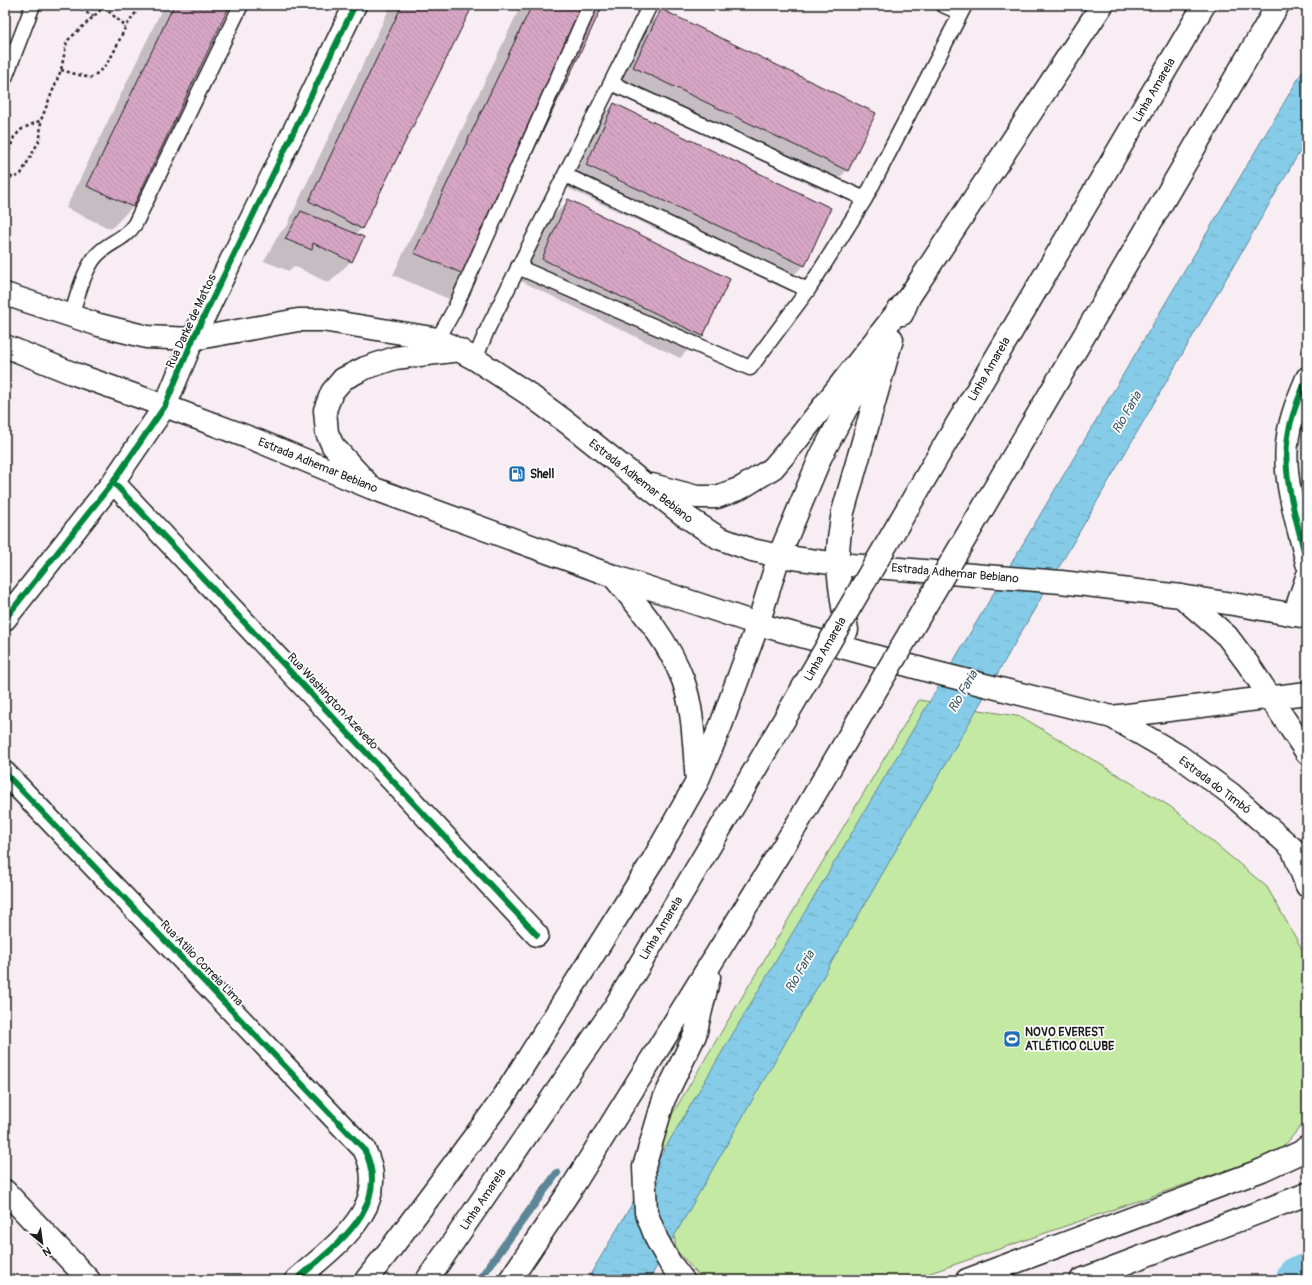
<svg xmlns="http://www.w3.org/2000/svg" width="1312" height="1285" font-family="Pangolin,sans-serif">
<style>
.grass{fill:#c4e9a3;stroke:#708260}
.water{fill:url(#water-ripples);stroke:#5c8696}
.shadow{fill:#0003}
.lines{fill:none;stroke-linecap:round;stroke-linejoin:round}
.stream{stroke:#5c8696;stroke-width:8}
.river{stroke:#86cce8;stroke-width:49}
.building{fill:url(#building-back-hatch);stroke:#1c1c1c}
.lane-casing{stroke:#1c1c1c;stroke-width:17}
.street-casing{stroke:#1c1c1c;stroke-width:25}
.secondary-casing{stroke:#1c1c1c;stroke-width:25}
.primary-casing{stroke:#1c1c1c;stroke-width:25}
.highway-casing{stroke:#1c1c1c;stroke-width:25}
.path{stroke:#1c1c1c;stroke-width:2.5;stroke-dasharray:3 3;stroke-linecap:butt}
.lane{stroke:#fff;stroke-width:14}
.street{stroke:#fff;stroke-width:22}
.secondary{stroke:#fff;stroke-width:22}
.primary{stroke:#fff;stroke-width:22}
.highway{stroke:#fff;stroke-width:22}
.highway-bridge-casing{stroke:#1c1c1c;stroke-width:25;stroke-linecap:butt}
.highway-bridge{stroke:#fff;stroke-width:22}
.cycleway-casing{stroke:#fff;stroke-width:8}
.cycleway{stroke:#00873e;stroke-width:6}
.labels{text-anchor:middle;stroke-width:3.5;stroke-linejoin:round;paint-order:stroke}
.street-label{font-size:12px;fill:#1c1c1c;stroke:#fff}
.poi-label{font-size:12px;font-weight:bold;fill:#1c1c1c;stroke:#fff;text-anchor:start}
.water-label{font-size:13px;font-style:italic;fill:#415a63;stroke:#fff}
</style>
<defs>
<pattern id="water-ripples" width="26" height="14" patternUnits="userSpaceOnUse"><rect width="26" height="14" fill="#86cce8"/><path d="M2 4q2-2 4 0t4 0M15 11q2-2 4 0t4 0" fill="none" stroke="#73afc6"/></pattern>
<pattern id="building-back-hatch" width="6" height="6" patternUnits="userSpaceOnUse"><rect width="6" height="6" fill="#d7a6c5"/><path d="M-1 5l2 2M0 0l6 6M5-1l2 2" fill="none" stroke="#b88ea9"/></pattern>
</defs>
<rect width="100%" height="100%" fill="#f7edf3"/>
<filter id="ink" filterUnits="userSpaceOnUse"><feTurbulence type="fractalNoise" baseFrequency=".025" numOctaves="2"/><feDisplacementMap in="SourceGraphic" scale="8" xChannelSelector="R" yChannelSelector="G"/><feConvolveMatrix kernelMatrix="1 2 1 2 8 2 1 2 1" color-interpolation-filters="sRGB"/></filter>
<g filter="url(#ink)">
<path class="grass" d="M919 700 1022 717 1171 807 1267 887 1307 958V1119L1279 1152 910 1280H703L676 1250 661 1133Z"/>
<path class="water" d="M1307 64V139L1019 636 649 1280H587Z"/>
<path class="shadow" d="M164 5H229L132 207 111 229 66 208Z
M391 5H472L361 229 355 235 351 261 329 283 294 266 289 271 264 261 279 234 289 224 288 223Z
M521 5H602L473 278 451 300 393 275Z
M662 10 847 170 826 192 612 89 640 32Z
M614 104 804 265 782 287 565 187 592 126Z
M569 200 729 279 702 336 680 358 521 281 547 222Z"/>
<g class="lines">
<path class="stream" d="M479 1280 557 1173"/>
<path class="river" d="M1300 1280 1307 1278"/>
</g>
<path class="building" d="M174 5H230L133 207 87 186Z
M402 5H473L362 229 309 201Z
M532 5H603L473 278 414 253Z
M661 9 876 113 848 171 633 67Z
M614 103 831 208 805 266 586 165Z
M568 199 730 279 703 336 542 259Z
M301 211 364 237 352 262 313 243 312 250 285 239Z"/>
<g class="lines">
<g class="lane-casing">
<path id="lane" d="M943 5 961 13
M5 78 33 5
M611 83 865 199
M565 175 808 290
M518 267 750 368 808 290 865 199 965 5
M71 316C77 298 85 265 99 253 111 241 124 240 135 224L241 5
M438 339 454 310 590 5
M475 359 488 328 650 5"/>
</g>
<g class="street-casing">
<path id="street" d="M1307 378C1299 397 1291 416 1288 436 1281 476 1298 524 1307 563
M113 482 537 935
M1294 615 1307 577
M5 619 113 482 165 406 193 339 355 5
M5 773 364 1149C394 1207 334 1246 296 1280
M5 1191 89 1280"/>
</g>
<g class="secondary-casing">
<path id="secondary" d="M902 314 909 297 1102 5
M1181 596 1239 605 1307 617
M758 624 779 556 821 456 846 409 888 344
M1112 717 1307 693"/>
</g>
<g class="primary-casing">
<path id="primary" d="M5 294 99 325 147 337 193 339 298 320H322L438 339 475 359 527 393 569 424 681 513 702 527 719 538 752 550 779 556 838 564 1061 582 1181 596 1227 636 1248 664 1307 753
M5 346 72 373 165 406 261 442 372 488 613 576 758 624 929 671 1112 717 1179 756 1231 794 1292 848 1303 863
M367 483 333 446 327 433 325 410 332 392 343 379 365 368 395 358 460 350
M652 485 697 497H717L741 488 773 468 797 440 909 297
M613 576C640 608 668 640 683 680 694 710 694 750 697 782
M847 630C843 608 839 586 838 564 837 547 840 529 843 512L892 339"/>
</g>
<g class="highway-casing">
<path id="highway" d="M941 451 1204 5
M993 491 1278 5
M1292 848 1307 886
M366 1280 392 1247 501 1101 653 860 697 782 721 725 758 624
M427 1280 614 1008 736 802
M510 1280 571 1189 796 826
M683 1280 670 1263 657 1240 646 1212 644 1167 664 1099 695 1035 709 977
M967 1280 1262 1170 1301 1152 1307 1147
M1081 1280 1307 1194"/>
</g>
<path class="path" d="M70 5 94 16
M104 7 126 27
M61 70 90 78C111 66 115 48 125 28 130 20 136 13 141 5
M5 162 14 137 22 129 41 120
M5 173 13 178 21 174 40 139 41 120 61 70 67 41 106 5"/>
<use href="#lane" class="lane"/>
<use href="#street" class="street"/>
<use href="#secondary" class="secondary"/>
<use href="#primary" class="primary"/>
<use href="#highway" class="highway"/>
<g class="highway-bridge-casing">
<path id="highway-bridge" d="M736 802 941 451
M796 826 993 491"/>
</g>
<use href="#highway-bridge" class="highway-bridge"/>
<g class="cycleway-casing">
<path id="cycleway" d="M1307 378C1299 397 1291 416 1288 436 1281 476 1298 524 1307 563
M113 482 537 935
M5 619 113 482 165 406 193 339 355 5
M5 773 364 1149C394 1207 334 1246 296 1280"/>
</g>
<use href="#cycleway" class="cycleway"/>
</g>
</g>
<defs>
<g id="fuel-square" transform="scale(0.9)"><rect x="-9" y="-9" width="18" height="18" rx="4" fill="#1f6fb2" stroke="#fff"/><path d="M-5.5-6h7V0h2V4h1.3V-2.5L3-4.5l.8-.8L6-3V5H2.5V1h-1V6h-7ZM-4.2-4.7v3.2H.2V-4.7Z" fill="#fff"/></g>
<g id="stadium-square" transform="scale(0.9)"><rect x="-9" y="-9" width="18" height="18" rx="4" fill="#1f6fb2" stroke="#fff"/><path d="M0-5a6.5 5 0 1 0 0 10a6.5 5 0 1 0 0-10ZM-3.5-1.8h7v3.6h-7Z" fill="#fff"/></g>
</defs>
<g fill-rule="evenodd">
<use href="#fuel-square" x="517" y="474"/>
<use href="#stadium-square" x="1012" y="1039"/>
</g>
<g class="labels">
<g class="street-label">
<text transform="translate(1154 90) rotate(-60)" y="4">Linha Amarela</text>
<text transform="translate(191 321) rotate(-65)" y="4">Rua Darke de Mattos</text>
<text transform="translate(989 369) rotate(-60)" y="4">Linha Amarela</text>
<text transform="translate(318 465) rotate(22)" y="4">Estrada Adhemar Bebiano</text>
<text transform="translate(641 481) rotate(38)" y="4">Estrada Adhemar Bebiano</text>
<text transform="translate(955 573) rotate(5)" y="4">Estrada Adhemar Bebiano</text>
<text transform="translate(825 649) rotate(-60)" y="4">Linha Amarela</text>
<text transform="translate(333 701) rotate(47)" y="4">Rua Washington Azevedo</text>
<text transform="translate(1215 785) rotate(37)" y="4">Estrada do Timbó</text>
<text transform="translate(661 928) rotate(-59)" y="4">Linha Amarela</text>
<text transform="translate(202 963) rotate(46)" y="4">Rua Atilio Correia Lima</text>
<text transform="translate(483 1199) rotate(-56)" y="4">Linha Amarela</text>
</g>
<g class="poi-label">
<text x="530" y="478">Shell</text>
<text x="1025" y="1036">NOVO EVEREST<tspan x="1025" dy="14">ATLÉTICO CLUBE</tspan></text>
</g>
<g class="water-label">
<text transform="translate(1126 412) rotate(-60)" y="5">Rio Faria</text>
<text transform="translate(962 691) rotate(-60)" y="5">Rio Faria</text>
<text transform="translate(799 971) rotate(-60)" y="5">Rio Faria</text>
</g>
</g>
<rect width="1312" height="1285" fill="none" stroke="#fff" stroke-width="20"/>
<rect x="10" y="10" width="1292" height="1265" fill="none" stroke="#1c1c1c" stroke-width="1.5" filter="url(#ink)"/>
<g transform="translate(42 1243) rotate(151)" stroke="#ffffff" stroke-width="3" paint-order="stroke">
<path d="M0-3L7 15L0 10L-7 15Z" fill="#1c1c1c"/>
<text y="-6" font-size="11" font-weight="bold" text-anchor="middle" fill="#1c1c1c">N</text>
</g>
</svg>
